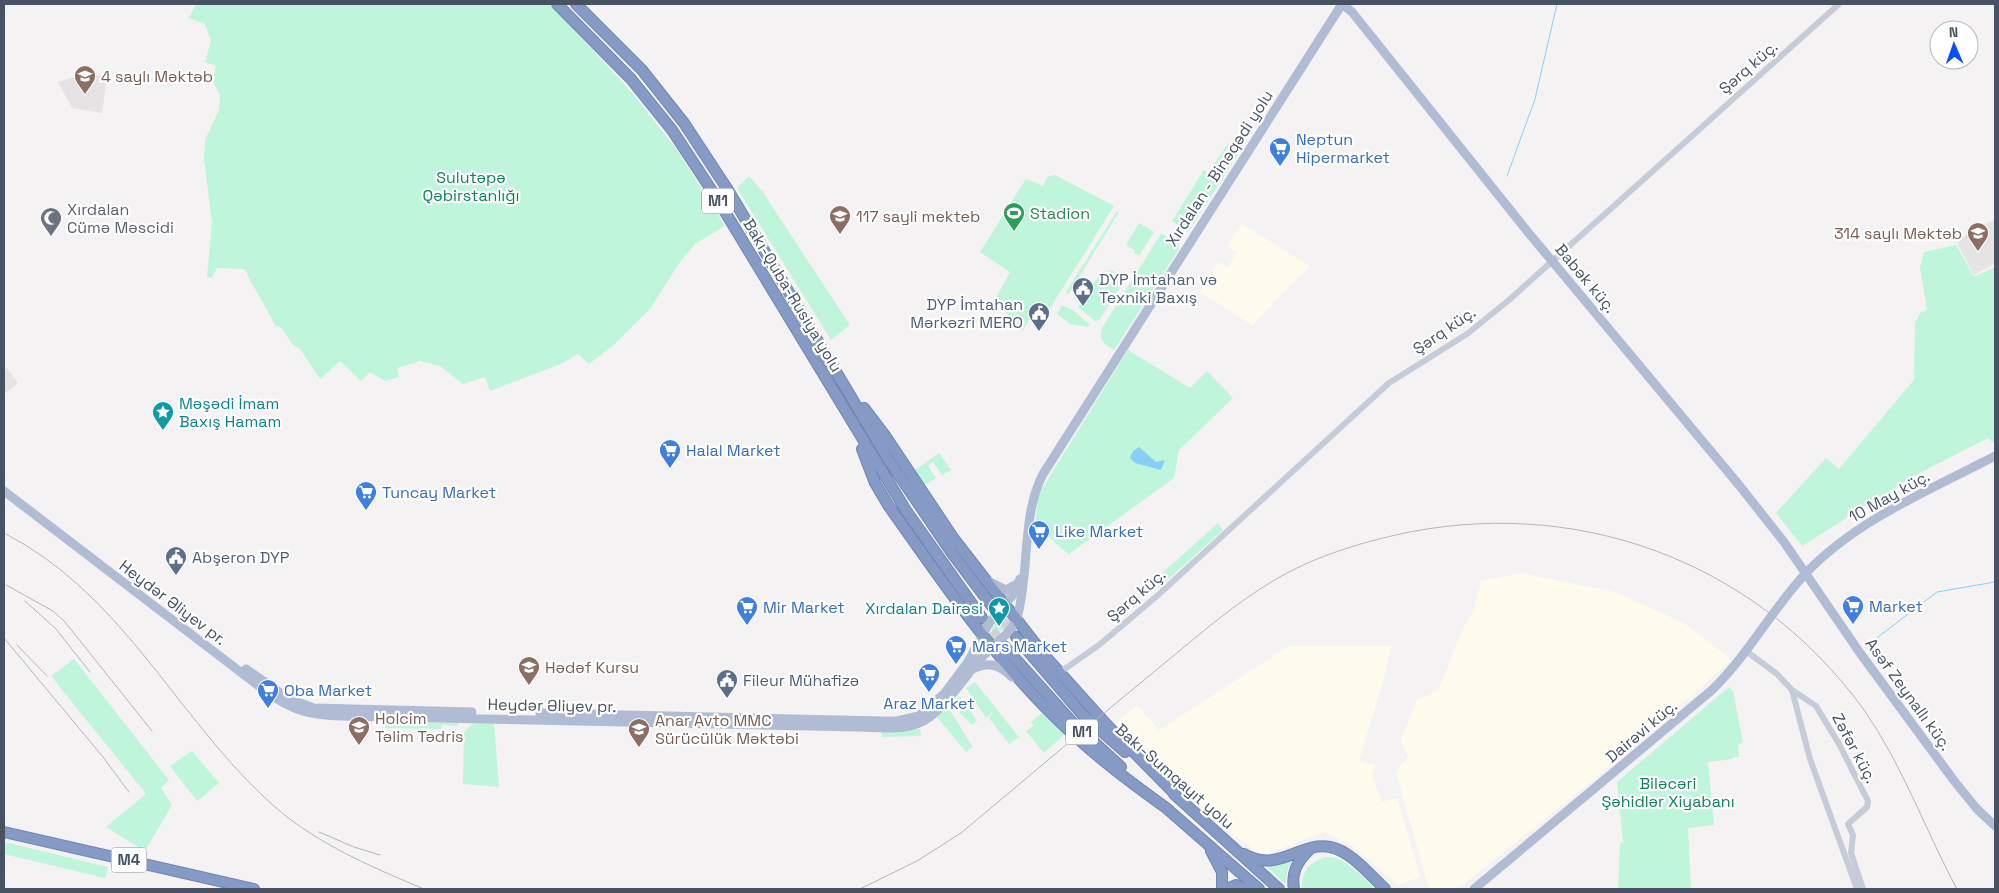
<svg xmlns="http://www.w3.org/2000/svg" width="1999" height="893" font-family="'Space Grotesk',sans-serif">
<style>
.commercial{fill:#fefbec}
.education{fill:#e6e3e4}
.green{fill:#bef5db}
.water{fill:#86cff6}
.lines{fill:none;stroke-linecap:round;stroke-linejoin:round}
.stream{stroke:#86cff6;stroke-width:1}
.highway-tunnel{stroke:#d1d2d5;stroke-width:10;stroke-dasharray:10 5;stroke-linecap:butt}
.highway-casing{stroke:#7086b1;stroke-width:12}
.minor{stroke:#c5ccd8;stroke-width:6}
.major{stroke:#afbcd3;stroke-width:9}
.highway{stroke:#859bc5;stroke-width:10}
.rail{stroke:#b3b6bd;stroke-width:1}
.labels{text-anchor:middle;stroke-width:4.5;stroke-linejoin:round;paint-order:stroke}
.shield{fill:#fff;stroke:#7e8691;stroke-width:1}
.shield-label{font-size:15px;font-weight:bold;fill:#475262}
.street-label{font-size:16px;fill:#475262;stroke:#fff}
.education-label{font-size:16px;fill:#785e54;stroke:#fff;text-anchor:start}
.shop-label{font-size:16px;fill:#366cbe;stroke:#fff;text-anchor:start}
.park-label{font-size:16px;fill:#0d8258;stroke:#fff}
.worship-label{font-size:16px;fill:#5b616d;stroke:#fff;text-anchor:start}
.leisure-label{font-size:16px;fill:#27864d;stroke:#fff;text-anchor:start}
.service-label{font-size:16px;fill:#4e5e75;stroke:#fff;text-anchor:start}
.culture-label{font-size:16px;fill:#0d838f;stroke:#fff;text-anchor:start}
</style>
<rect width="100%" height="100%" fill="#f4f2f2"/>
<path class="commercial" d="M1242 224 1310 266 1252 325 1200 292 1218 262 1228 267 1237 253 1227 246Z
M1522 573 1615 592 1684 623 1732 660 1613 764 1463 885 1450 889H1429L1396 772 1408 757 1401 740 1417 700 1438 690 1465 625 1473 614 1481 581Z
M1289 646H1391L1384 678 1359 761 1375 765 1372 776 1382 802 1397 798 1420 877 1398 885 1353 846 1324 832 1263 856 1260 855 1247 843 1235 837 1112 726 1137 705 1159 730Z"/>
<path class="education" d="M86 74 107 76 102 113 72 108 58 82Z
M1995 219V263L1974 275 1956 241Z
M7 368 18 383 4 394V370Z"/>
<path class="green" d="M196 4H550L634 95 677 150 725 226 695 244 680 262 650 309 615 344 589 364 578 354 563 363 490 391 485 377 463 384 440 366 420 361 397 368 399 377 385 381 370 372 361 381 340 361 320 379 300 349 292 344 282 328 275 325C266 306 253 289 245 269L217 268 211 278 207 277 212 223 204 159 205 140 219 110 220 95 213 81 216 66 205 62 211 41 205 24 189 18Z
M1227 145 1239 153 1188 232 1172 221 1204 170 1208 173Z
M1055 175 1114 206 1049 310 1039 306 1022 331 995 300 1010 272 980 252 1026 179 1043 186 1047 177Z
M749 176 762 191 850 325 831 340 737 188Z
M1117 211 1119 212 1068 295 1066 292Z
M1139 223 1154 232 1139 256 1134 253 1135 250 1126 245Z
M1161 234 1179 244V249L1114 350C1104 344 1098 340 1102 328Z
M1956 245 1974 277 1995 267V441L1992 442 1988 438 1912 477 1802 546 1776 513 1826 458 1839 469 1914 380 1915 324 1920 313 1927 310 1920 267 1924 252Z
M1112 270 1123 278 1124 281 1100 319 1095 321 1078 307 1101 273Z
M1062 305 1073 310 1090 325 1088 327 1070 324 1057 314Z
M1128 350 1190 388 1207 371 1233 398 1179 450 1174 478 1069 554C1056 545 1048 534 1035 527L1038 498 1042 489Z
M939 453 951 470 942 475 933 462 928 466 936 478 925 485 915 470Z
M1218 523 1223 530 1157 589 1151 583Z
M1000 619 1007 620 1008 626 996 634 992 632V627Z
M74 659 169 780 161 788 172 805 145 851 106 827 146 794 51 676Z
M975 682 1019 737 1009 744 989 718 994 711 986 718 966 688Z
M1729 687 1733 691 1743 743 1738 744 1739 757H1733V759L1708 762 1714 825 1688 828 1691 889H1618L1620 843 1623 842 1617 782Z
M960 696 977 721 972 725 951 704Z
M947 708C957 718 963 734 973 747L966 752 937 717Z
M1042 713 1065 734 1044 753 1026 731 1034 725 1031 722Z
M385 722 458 723V726L442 725V729L385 728Z
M474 723H494L499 787 463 784 464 732Z
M920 729 921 736 882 737 881 731Z
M192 751 219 783 197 801 170 766Z
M4 842 108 867 105 878 4 854Z
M1325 857C1347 856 1360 876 1376 889H1302C1302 872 1308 863 1325 857Z
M1294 859 1288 868 1285 884 1264 864H1282Z"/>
<path class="water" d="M1139 447 1156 462 1165 460 1161 470 1135 463 1130 458 1133 451Z"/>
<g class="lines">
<path class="stream" d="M1507 176 1535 99 1557 4
M1865 647 1937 592 1995 582"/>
<path class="highway-tunnel" d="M994 609 1015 636
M983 619 1004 646"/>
<g class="highway-casing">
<path id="highway" d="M557 4 631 79 672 130 716 197 907 512 982 618
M576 4 642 70 684 123 728 190 888 459 954 556 994 609
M864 408 886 437 954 539 1045 656 1106 724 1178 797
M862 449 875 483 888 505C940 578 992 656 1057 719 1091 753 1130 782 1169 810
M1016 637 1082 714 1125 752
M1004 646 1072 722 1121 767
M1174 794 1279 889
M1165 807 1259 889
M4 832 254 889
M1211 851 1222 872V889
M1244 854C1278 874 1300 841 1330 847 1351 851 1370 875 1385 889
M1226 889 1236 885 1245 889
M1294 889C1291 873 1297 862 1309 850"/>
</g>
<path class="minor" d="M1746 651 1777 674 1792 690 1816 706 1839 744 1868 801 1867 807 1848 824 1853 835 1851 853 1863 889
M1059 673 1099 645 1157 596 1389 383 1467 334 1509 300 1839 4
M1792 690 1810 759 1857 889"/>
<path class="major" d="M1342 4 1352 12 1527 231 1739 485 1784 542 1860 653 1955 782 1977 809 1995 826
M4 491 268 693C294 711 310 715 341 716L855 727C876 727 900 731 919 723 941 715 966 675 981 658 992 646 1012 633 1017 618 1030 573 1021 516 1043 474L1342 4
M990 582 1006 590 1017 584
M246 669 289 699 314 708 472 712
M973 669C989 661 1000 665 1012 677
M540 713 882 721H897L919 716 944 694 968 662 989 623 1012 596 1020 579
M1474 889 1712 690C1748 655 1771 611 1805 574 1856 520 1930 490 1995 456"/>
<use href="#highway" class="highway"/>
<path class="rail" d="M4 533C121 593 173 711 264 797 310 841 367 865 424 889
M6 585 53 611 65 622 152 731
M25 601 56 629 90 672
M4 638 103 757 129 792
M17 645 47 676
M319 832 354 847 380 855
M860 889 917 861 961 833C1028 777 1094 721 1161 666 1199 635 1236 602 1278 578 1309 560 1344 548 1379 539 1555 493 1737 549 1852 694 1898 752 1922 824 1957 889"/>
</g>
<defs>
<g id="school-pin" transform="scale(1.125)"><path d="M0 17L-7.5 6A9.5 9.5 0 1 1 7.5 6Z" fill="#8d6e63" stroke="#fff"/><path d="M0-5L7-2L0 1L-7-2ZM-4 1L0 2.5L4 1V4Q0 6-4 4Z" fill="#fff"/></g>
<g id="supermarket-pin" transform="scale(1.125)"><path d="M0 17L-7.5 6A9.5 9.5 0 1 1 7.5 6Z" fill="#3f7fe0" stroke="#fff"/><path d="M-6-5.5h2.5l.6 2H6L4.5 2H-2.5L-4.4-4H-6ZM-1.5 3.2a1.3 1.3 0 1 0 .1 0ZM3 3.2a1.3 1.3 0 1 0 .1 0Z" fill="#fff"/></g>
<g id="stadium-pin" transform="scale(1.125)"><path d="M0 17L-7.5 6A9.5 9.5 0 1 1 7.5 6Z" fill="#2e9e5b" stroke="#fff"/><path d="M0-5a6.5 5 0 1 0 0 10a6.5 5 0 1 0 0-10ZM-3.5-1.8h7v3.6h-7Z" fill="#fff"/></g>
<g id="mosque-pin" transform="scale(1.125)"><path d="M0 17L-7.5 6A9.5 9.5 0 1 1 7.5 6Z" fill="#6b7280" stroke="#fff"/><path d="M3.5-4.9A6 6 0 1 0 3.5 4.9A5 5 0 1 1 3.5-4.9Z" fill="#fff"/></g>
<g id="civic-pin" transform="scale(1.125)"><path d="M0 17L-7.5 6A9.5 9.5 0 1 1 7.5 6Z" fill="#5c6f8a" stroke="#fff"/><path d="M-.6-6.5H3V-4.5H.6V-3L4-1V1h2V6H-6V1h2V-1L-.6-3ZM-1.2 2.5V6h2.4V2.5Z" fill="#fff"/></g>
<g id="sight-pin" transform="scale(1.125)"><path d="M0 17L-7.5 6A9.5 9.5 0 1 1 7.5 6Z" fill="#0f9aa8" stroke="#fff"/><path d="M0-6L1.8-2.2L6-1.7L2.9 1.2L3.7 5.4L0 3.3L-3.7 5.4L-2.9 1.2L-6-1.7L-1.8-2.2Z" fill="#fff"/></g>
<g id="university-pin" transform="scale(1.125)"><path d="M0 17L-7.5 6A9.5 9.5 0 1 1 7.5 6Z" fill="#8d6e63" stroke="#fff"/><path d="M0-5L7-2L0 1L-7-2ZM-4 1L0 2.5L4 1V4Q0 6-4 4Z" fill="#fff"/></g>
</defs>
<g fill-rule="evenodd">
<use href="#school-pin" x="85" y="76"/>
<use href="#supermarket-pin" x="1280" y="148"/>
<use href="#stadium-pin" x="1014" y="213"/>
<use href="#school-pin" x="840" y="216"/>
<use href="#mosque-pin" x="51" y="218"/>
<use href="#school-pin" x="1978" y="233"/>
<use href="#civic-pin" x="1083" y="288"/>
<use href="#civic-pin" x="1039" y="313"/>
<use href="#sight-pin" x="163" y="412"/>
<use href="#supermarket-pin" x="670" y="450"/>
<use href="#supermarket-pin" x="366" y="492"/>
<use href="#supermarket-pin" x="1039" y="531"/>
<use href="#civic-pin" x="176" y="557"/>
<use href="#supermarket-pin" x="1853" y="606"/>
<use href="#supermarket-pin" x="747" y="607"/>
<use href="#sight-pin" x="999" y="608"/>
<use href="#supermarket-pin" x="956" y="646"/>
<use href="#school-pin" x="529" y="667"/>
<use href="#supermarket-pin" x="929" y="674"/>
<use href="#civic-pin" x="727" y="680"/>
<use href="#supermarket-pin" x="268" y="690"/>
<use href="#university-pin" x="359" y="727"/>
<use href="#university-pin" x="639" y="729"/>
</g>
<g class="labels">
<g class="shield">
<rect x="702" y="188.5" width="32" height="25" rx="4"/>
<rect x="1066" y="719.5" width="32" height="25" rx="4"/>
<rect x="111.5" y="847.5" width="35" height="25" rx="4"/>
</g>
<g class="shield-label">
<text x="718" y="206">M1</text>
<text x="1082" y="737">M1</text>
<text x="129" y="865">M4</text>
</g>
<g class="street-label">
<text transform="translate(1748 67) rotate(-41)" y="6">Şərq küç.</text>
<text transform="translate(1219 168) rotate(-57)" y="6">Xırdalan - Binəqədi yolu</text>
<text transform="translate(1586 278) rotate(50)" y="6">Babək küç.</text>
<text transform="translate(793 295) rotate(59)" y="6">Bakı-Quba-Rusiya yolu</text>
<text transform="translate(1444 330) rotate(-34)" y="6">Şərq küç.</text>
<text transform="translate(1889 496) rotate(-29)" y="6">10 May küç.</text>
<text transform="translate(1136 595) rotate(-41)" y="6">Şərq küç.</text>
<text transform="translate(173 602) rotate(37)" y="6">Heydər Əliyev pr.</text>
<text transform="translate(1909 694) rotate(54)" y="6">Asəf Zeynallı küç.</text>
<text transform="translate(552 705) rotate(1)" y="6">Heydər Əliyev pr.</text>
<text transform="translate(1641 731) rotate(-40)" y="6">Dairəvi küç.</text>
<text transform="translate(1855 748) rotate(62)" y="6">Zəfər küç.</text>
<text transform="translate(1175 776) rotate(41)" y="6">Bakı-Sumqayıt yolu</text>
</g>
<g class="education-label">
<text x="101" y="82">4 saylı Məktəb</text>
<text x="856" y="222">117 sayli mekteb</text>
<text x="1962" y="239" text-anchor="end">314 saylı Məktəb</text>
<text x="545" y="673">Hədəf Kursu</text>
<text x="375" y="724">Holcim<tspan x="375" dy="18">Təlim Tədris</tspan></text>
<text x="655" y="726">Anar Avto MMC<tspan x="655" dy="18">Sürücülük Məktəbi</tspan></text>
</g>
<g class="shop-label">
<text x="1296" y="145">Neptun<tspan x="1296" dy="18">Hipermarket</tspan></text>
<text x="686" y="456">Halal Market</text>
<text x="382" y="498">Tuncay Market</text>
<text x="1055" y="537">Like Market</text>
<text x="1869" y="612">Market</text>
<text x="763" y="613">Mir Market</text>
<text x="972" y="652">Mars Market</text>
<text x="284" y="696">Oba Market</text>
<text x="929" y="709" text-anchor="middle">Araz Market</text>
</g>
<g class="park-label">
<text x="471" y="183">Sulutəpə<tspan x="471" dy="18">Qəbirstanlığı</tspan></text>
<text x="1668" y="789">Biləcəri<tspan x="1668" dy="18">Şəhidlər Xiyabanı</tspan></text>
</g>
<g class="worship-label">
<text x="67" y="215">Xırdalan<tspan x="67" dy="18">Cümə Məscidi</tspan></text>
</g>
<g class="leisure-label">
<text x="1030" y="219">Stadion</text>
</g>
<g class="service-label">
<text x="1099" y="285">DYP İmtahan və<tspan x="1099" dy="18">Texniki Baxış</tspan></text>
<text x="1023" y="310" text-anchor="end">DYP İmtahan<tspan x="1023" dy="18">Mərkəzri MERO</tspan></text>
<text x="192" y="563">Abşeron DYP</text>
<text x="743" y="686">Fileur Mühafizə</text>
</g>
<g class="culture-label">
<text x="179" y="409">Məşədi İmam<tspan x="179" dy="18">Baxış Hamam</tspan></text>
<text x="983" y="614" text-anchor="end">Xırdalan Dairəsi</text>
</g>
</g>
<rect width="1999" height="893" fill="none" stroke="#475262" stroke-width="10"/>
<g transform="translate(1954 45) rotate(358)"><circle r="24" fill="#ffffff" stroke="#b5bac0"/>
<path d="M0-4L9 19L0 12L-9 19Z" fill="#074ffa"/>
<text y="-8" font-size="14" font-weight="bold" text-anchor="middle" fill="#475262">N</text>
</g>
</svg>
